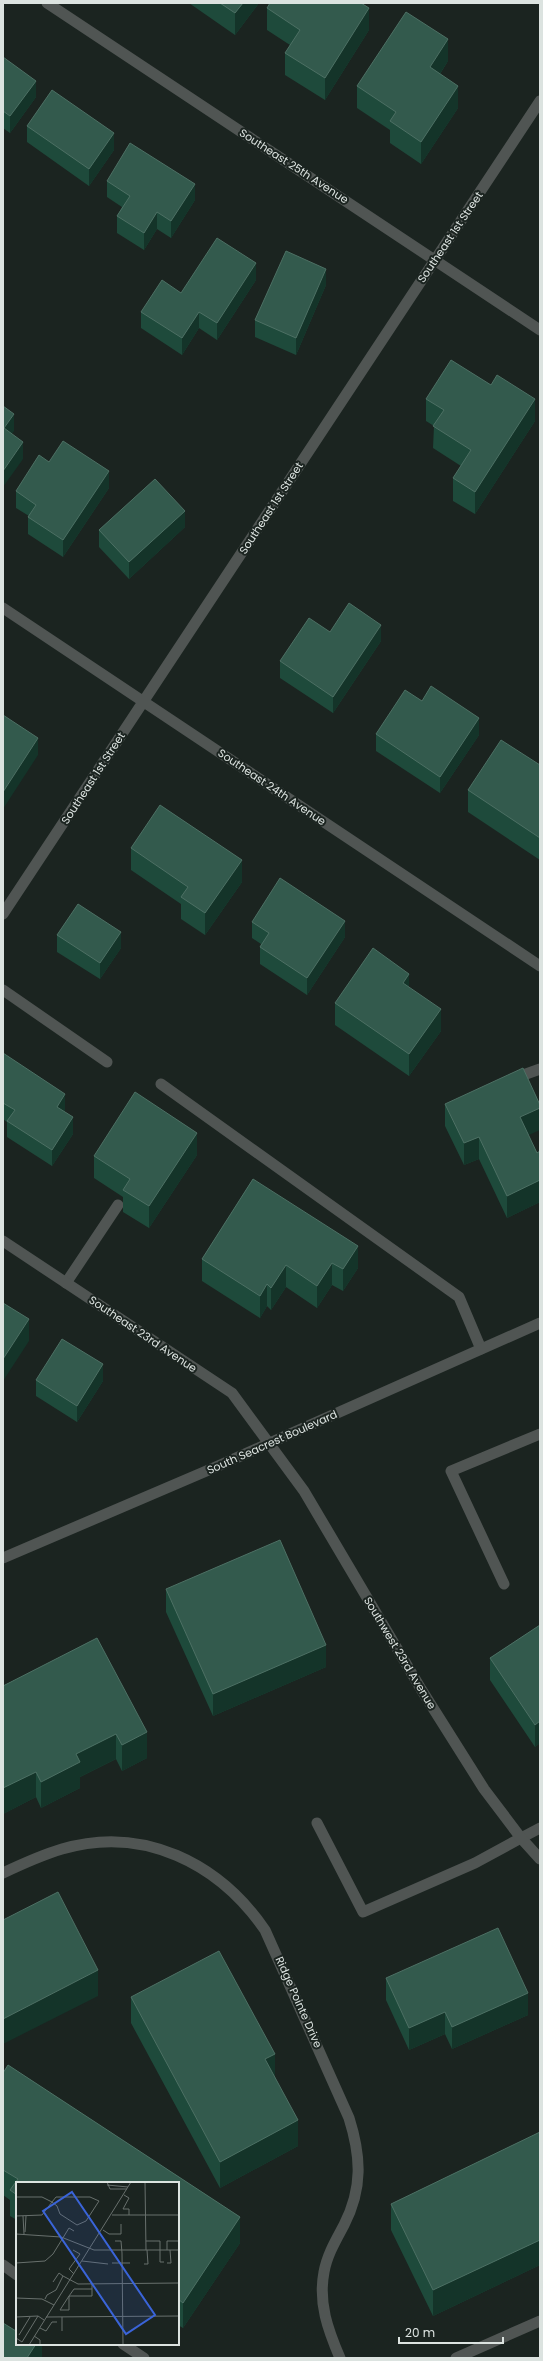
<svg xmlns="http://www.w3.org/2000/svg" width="543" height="2361" font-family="Poppins,sans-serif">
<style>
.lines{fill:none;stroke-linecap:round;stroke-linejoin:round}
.service{stroke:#505553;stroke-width:11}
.minor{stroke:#505553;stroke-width:11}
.tertiary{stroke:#505553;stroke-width:11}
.wall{fill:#1e4a3b}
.shaded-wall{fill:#143429}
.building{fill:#335a4d;stroke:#4d7064}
.labels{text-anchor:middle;stroke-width:4;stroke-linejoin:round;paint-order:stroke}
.street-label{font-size:11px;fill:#dce3e0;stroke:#1b2420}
.inset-road{fill:none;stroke:#68706d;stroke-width:1}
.view{fill:#3a64d9;fill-opacity:0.15;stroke:#3a64d9;stroke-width:2}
.inset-edge{fill:none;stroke:#dce3e0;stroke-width:2}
</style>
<rect width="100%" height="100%" fill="#1b2420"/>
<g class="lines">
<path class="service" d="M3 990 107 1062
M512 1079 540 1069
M161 1084 459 1297 481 1349
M66 1283 118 1205
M504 1584 451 1471 540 1434
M317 1823 363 1912 475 1863 521 1838"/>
<path class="minor" d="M47 3 540 330
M3 608 540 966
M3 914 540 101
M521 1838 540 1828
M3 1873C22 1864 42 1855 62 1849 143 1825 219 1863 265 1930L349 2118C361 2156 363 2188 344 2225 336 2240 327 2255 324 2272 318 2303 328 2330 340 2358
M3 2265 17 2275
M123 2344 144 2358
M456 2358 540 2321"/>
<path class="tertiary" d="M3 1241 232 1393 304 1491 421 1689 484 1789 521 1838 540 1859
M3 1558 218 1466 540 1323"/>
</g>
<path class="wall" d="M189 3H259L235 35Z
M267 8 369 30 325 100 285 75V53L290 45 267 30Z
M3 57 36 97 10 133 3 128Z
M448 61 440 74 458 108 421 164 390 143V130L357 108V86Z
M27 126 114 150 89 186 27 142Z
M107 181 195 200 171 238 157 229 144 250 117 233V216L122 207 107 197Z
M256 280 217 340 199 328 182 355 141 328V312L181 293Z
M326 285 296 355 255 337V320Z
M426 399 535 421 475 514 453 501V478L461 466 433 448 434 426 426 421Z
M49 462 109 488 63 557 28 534V517L29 516 16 508V491Z
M185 527 129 579 99 547V530Z
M381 641 333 713 280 678V661Z
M422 701 479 735 440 793 376 751V734Z
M540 765V860L468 812V790Z
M131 848 242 882 205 935 181 919V904L131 870Z
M252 922 345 937 307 995 260 964V947L261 944 252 938Z
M57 935 121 948 100 979 57 952Z
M409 987 441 1031 409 1076 335 1025V1003Z
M3 1053 65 1111 64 1112 73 1134 52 1166 7 1137V1122L3 1119Z
M445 1104 528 1135 537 1153 540 1151V1202L507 1218 479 1159 464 1165 445 1126Z
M197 1155 149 1228 123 1212V1197L94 1178V1156Z
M253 1179 358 1268 343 1291 332 1285 317 1308 286 1287 271 1310 267 1306 260 1318 202 1281V1259Z
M36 1380 103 1381 77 1422 36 1396Z
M166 1589 326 1667 213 1716 166 1612Z
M540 1625V1743L535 1747 490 1680V1658Z
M97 1638 147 1758 122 1771 116 1759 80 1777V1788L41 1808 36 1797 3 1814V1686Z
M386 1978 528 2015 452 2049 445 2034 409 2050 386 2000Z
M131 1997 275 2077 298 2146 220 2188 131 2023Z
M8 2065 240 2217V2243L183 2328 178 2325V2183H17V2220L10 2216V2200L3 2195V2073Z
M540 2132V2265L433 2316 391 2230V2204Z"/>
<path class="shaded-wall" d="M243 3H259L235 35V13Z
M369 8V30L325 100V78Z
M448 39V61L430 89V67Z
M36 81V97L10 133V116Z
M458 86V108L421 164V142Z
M114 133V150L89 186V169Z
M195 184V200L171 238V221Z
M157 212V229L144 250V233Z
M256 263V280L217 340V323Z
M326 269V285L296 355V338Z
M199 312V328L182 355V338Z
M535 399V421L475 514V492Z
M14 414V431L4 445V428Z
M23 442V459L3 487V471Z
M109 471V488L63 557V540Z
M185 511V527L129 579V562Z
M381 625V641L333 713V697Z
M479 718V735L440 793V777Z
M38 738V755L3 809V792Z
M242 860V882L205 935V913Z
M345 921V937L307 995V978Z
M121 932V948L100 979V963Z
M409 974V996L403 983Z
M441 1009V1031L409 1076V1054Z
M65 1094V1111L57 1123V1107Z
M540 1108V1130L520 1139V1117Z
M73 1117V1134L52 1166V1150Z
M197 1133V1155L149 1228V1206Z
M479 1137V1159L464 1165V1143Z
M540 1180V1202L507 1218V1196Z
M358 1246V1268L343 1291V1269Z
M332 1263V1285L317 1308V1286Z
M286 1265V1287L271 1310V1288Z
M267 1284V1306L260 1318V1296Z
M29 1319V1341L3 1381V1359Z
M103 1364V1381L77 1422V1406Z
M326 1645V1667L213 1716V1694Z
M540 1721V1743L535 1747V1725Z
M147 1732V1758L122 1771V1745Z
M116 1734V1759L80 1777V1788L41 1808V1782L76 1754Z
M36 1772V1797L3 1814V1788Z
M98 1970V1996L3 2044V2019Z
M528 1993V2015L452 2049V2027Z
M445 2012V2034L409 2050V2028Z
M275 2054V2080L265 2059Z
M298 2120V2146L220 2188V2162Z
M240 2217V2243L183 2328V2303Z
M540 2240V2265L433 2316V2290Z
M36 2344H42V2358H27Z"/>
<path class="building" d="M220 3H243L235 13Z
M270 3H361L369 8 325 78 285 53 300 30 267 8Z
M406 12 448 39 430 67 458 86 421 142 390 121 396 112 357 86Z
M3 57 36 81 10 116 3 111Z
M52 90 114 133 89 169 27 126Z
M130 143 195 184 171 221 157 212 144 233 117 216 130 196 107 181Z
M217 238 256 263 217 323 199 312 182 338 141 312 162 280 181 293Z
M286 251 326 269 296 338 255 320Z
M451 360 491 385 497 375 535 399 475 492 453 478 471 450 433 426 444 410 426 399Z
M3 406 14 414 4 428 23 442 3 471Z
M63 441 109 471 63 540 28 517 36 505 16 491 39 455 49 462Z
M155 479 185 511 129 562 99 530Z
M349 603 381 625 333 697 280 661 309 618 330 632Z
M431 686 479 718 440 777 376 734 405 690 422 701Z
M3 715 38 738 3 792Z
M501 740 540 765V838L468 790Z
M160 805 242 860 205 913 181 897 188 887 131 848Z
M280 878 345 921 307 978 260 947 269 933 252 922Z
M78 904 121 932 100 963 57 935Z
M373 948 409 974 403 983 441 1009 409 1054 335 1003Z
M3 1053 65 1094 57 1107 73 1117 52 1150 7 1121 15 1110 3 1103Z
M523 1068 540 1105V1108L520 1117 537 1153 540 1151V1180L507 1196 479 1137 464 1143 445 1104Z
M135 1092 197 1133 149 1206 123 1190 130 1179 94 1156Z
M253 1179 358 1246 343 1269 332 1263 317 1286 286 1265 271 1288 267 1284 260 1296 202 1259Z
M3 1303 29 1319 3 1359Z
M62 1339 103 1364 77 1406 36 1380Z
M280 1540 326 1645 213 1694 166 1589Z
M540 1625V1721L535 1725 490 1658Z
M97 1638 147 1732 122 1745 116 1734 76 1754 80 1762 41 1782 36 1772 3 1788V1686Z
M58 1892 98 1970 3 2019V1920Z
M498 1928 528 1993 452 2027 445 2012 409 2028 386 1978Z
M219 1951 275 2054 265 2059 298 2120 220 2162 131 1997Z
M8 2065 240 2217 183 2303 178 2299V2183H17V2195L10 2190 18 2179 3 2170V2073Z
M540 2132V2240L433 2290 391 2204Z
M3 2323 16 2331 17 2330V2344H36L27 2358H3Z"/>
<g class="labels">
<g class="street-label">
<text transform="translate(294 166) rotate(33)" y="4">Southeast 25th Avenue</text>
<text transform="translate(450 237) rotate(-56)" y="4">Southeast 1st Street</text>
<text transform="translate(271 508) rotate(-57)" y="4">Southeast 1st Street</text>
<text transform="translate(93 778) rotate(-57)" y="4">Southeast 1st Street</text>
<text transform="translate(272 787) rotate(34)" y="4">Southeast 24th Avenue</text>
<text transform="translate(143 1334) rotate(34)" y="4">Southeast 23rd Avenue</text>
<text transform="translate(272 1442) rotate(-24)" y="4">South Seacrest Boulevard</text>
<text transform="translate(400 1653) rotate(59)" y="4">Southwest 23rd Avenue</text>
<text transform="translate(299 2002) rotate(66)" y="4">Ridge Pointe Drive</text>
</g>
</g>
<g transform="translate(16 2182)">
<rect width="163" height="163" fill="#1b2420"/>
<path class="inset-road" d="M91 0 94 7H111M129 0 130 68M91 3 112 5M108 13 113 16 107 27H113V33M0 15H26L36 20 26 33 0 34M40 15H74L83 19 70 39 61 43 44 32 41 24 36 20ZM96 33H163M7 34 8 52M87 48 93 52H105V42M9 50 10 34M0 52 45 55 78 68H163M99 59H105L106 71 107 163M130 59H144V80H148M57 68 64 72 53 87 58 92M151 68V59H163M66 79 92 82M0 81 29 79 37 72 53 46 58 49M96 81H114M151 81H155L154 68M128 82H132L131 68M37 100 43 91 47 94M76 101V114H53L44 128H53V114L58 107H76M0 116 26 117 38 123M29 117 31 113 40 108 47 94 62 102 163 101M0 135 22 134M30 135 163 134M46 135V149M24 146 30 149 36 140H41M3 153 14 135M18 154 24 158V163M0 156 6 160 22 134 28 138M13 163 115 0"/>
<path class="view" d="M56 10 139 133 110 152 27 29Z"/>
<rect width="163" height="163" class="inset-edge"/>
</g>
<rect width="543" height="2361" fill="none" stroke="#dce3e0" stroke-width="8"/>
<path d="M399 2337v6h104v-6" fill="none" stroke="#dce3e0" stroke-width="2"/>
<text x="405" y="2337" font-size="12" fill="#dce3e0" stroke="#1b2420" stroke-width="3" paint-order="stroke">20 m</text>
</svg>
